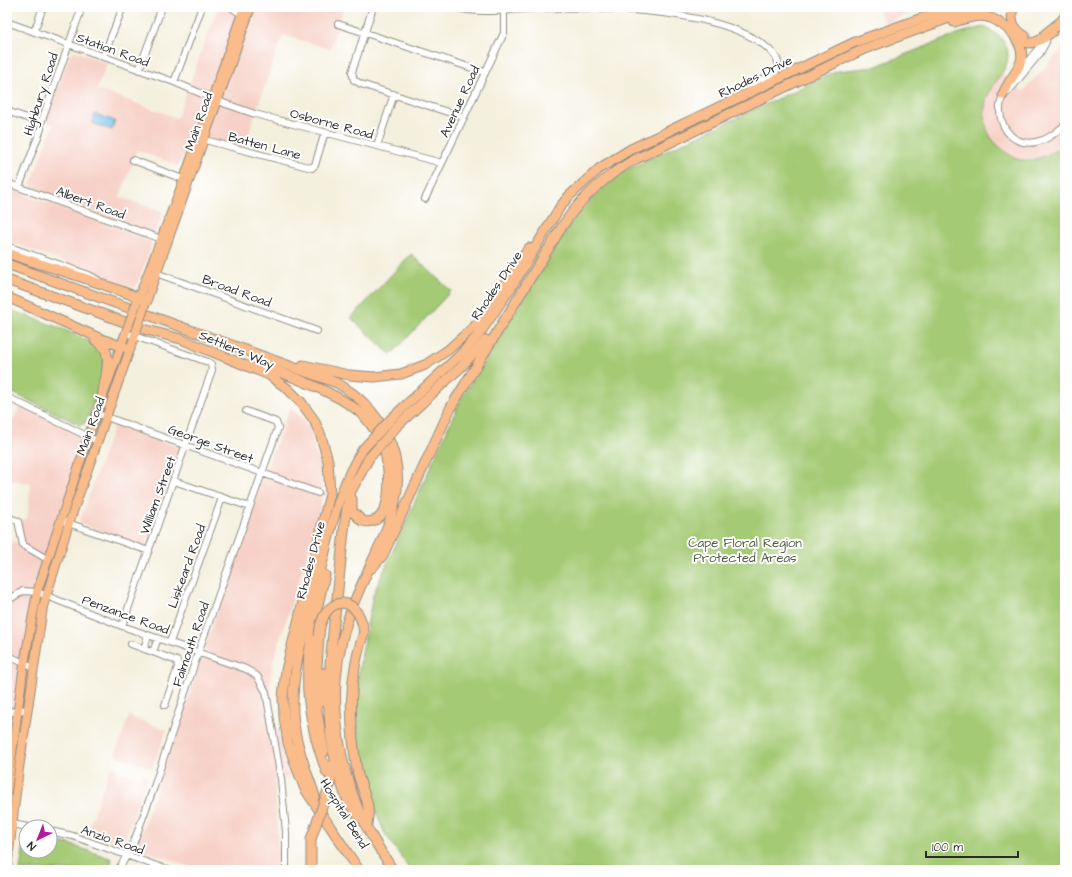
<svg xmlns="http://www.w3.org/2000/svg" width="1072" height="877" font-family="'Architects Daughter',sans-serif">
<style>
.built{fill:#f7d1c7}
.green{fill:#a4ca75;stroke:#687a50}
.water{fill:#6dbbe8;stroke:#4c738a}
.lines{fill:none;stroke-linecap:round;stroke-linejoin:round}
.minor-casing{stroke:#908e84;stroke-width:8}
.major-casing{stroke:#908e84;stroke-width:10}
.highway-casing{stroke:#908e84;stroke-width:11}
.minor{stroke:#fff;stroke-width:6}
.major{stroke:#fabc8b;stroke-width:8}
.highway{stroke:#fabc8b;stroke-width:9}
.major-bridge-casing{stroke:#908e84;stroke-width:10;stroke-linecap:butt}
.highway-bridge-casing{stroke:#908e84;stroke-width:11;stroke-linecap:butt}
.major-bridge{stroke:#fabc8b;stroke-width:8}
.highway-bridge{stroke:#fabc8b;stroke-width:9}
.labels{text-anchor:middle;stroke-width:4;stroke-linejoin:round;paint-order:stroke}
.street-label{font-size:13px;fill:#2b2b2b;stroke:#fff}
.park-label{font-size:13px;fill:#4f5b41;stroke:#fff}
</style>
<rect width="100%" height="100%" fill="#fff"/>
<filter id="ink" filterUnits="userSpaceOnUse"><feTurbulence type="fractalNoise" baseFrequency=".025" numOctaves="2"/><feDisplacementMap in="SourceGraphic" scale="8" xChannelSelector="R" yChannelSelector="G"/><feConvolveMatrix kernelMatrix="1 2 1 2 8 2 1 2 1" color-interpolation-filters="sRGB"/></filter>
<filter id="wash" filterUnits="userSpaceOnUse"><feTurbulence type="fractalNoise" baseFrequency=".012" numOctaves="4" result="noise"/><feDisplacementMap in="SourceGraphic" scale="16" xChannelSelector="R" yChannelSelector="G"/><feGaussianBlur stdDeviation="0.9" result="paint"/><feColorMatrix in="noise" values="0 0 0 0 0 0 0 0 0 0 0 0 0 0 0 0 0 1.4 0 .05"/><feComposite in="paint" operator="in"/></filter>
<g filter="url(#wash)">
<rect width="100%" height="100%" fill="#f4f0de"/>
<path class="built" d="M218 7H344L330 49 283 35 255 114 244 151 198 138 201 129 194 124 179 166 137 150 120 197 163 212 156 232 153 233 33 189 31 184 53 125 45 122 70 54 75 51 107 63 97 89 177 118Z
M876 7H927L885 23Z
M1065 45V143L1040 158 1019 161 995 145 987 130 985 106 991 86 1002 73 1023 92Z
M7 188 151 241 152 244 136 287 134 288 7 241Z
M21 404 89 436 47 559 27 649H37L7 868V551L12 542H21L18 521 27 519 31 483 7 480V433Z
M290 408 303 418 310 430 319 463 322 494 319 518 274 658 271 672 270 688 279 735 284 761 291 777 275 780 278 848 280 853 281 870H198L136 847 201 662 202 658 206 659 209 652 204 650 263 477Z
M114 425 180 448 145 547 79 523Z
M129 716 167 730 153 766 148 767 115 755Z
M116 765 115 770 140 779 142 774 146 775 147 778 123 844 92 833 89 827 110 768Z"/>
<path class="green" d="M984 27C996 32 1008 41 1008 55 1008 74 986 86 985 107 983 131 991 142 1010 155 1013 157 1017 160 1021 160 1037 162 1053 153 1065 143V870H410L384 832 363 778 357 731 355 690 373 595 461 399 573 220 596 194 626 170 672 148 837 71 874 67 960 33Z
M411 254 451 291 391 355 351 318Z
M7 309C24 315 96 338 102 352 110 369 92 406 85 423L80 425 7 390Z
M25 838 26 851H50V841L69 844 112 859 109 870H20Z"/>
<path class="water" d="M95 114 115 121 112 130 92 123Z"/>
</g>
<g filter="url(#ink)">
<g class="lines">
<g class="minor-casing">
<path id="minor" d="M231 7 244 16
M373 7 352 72 354 80 361 84 463 117
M453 7C485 15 509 9 540 8 596 6 744 8 777 59 783 74 767 76 757 82 753 84 751 88 748 92
M7 22 174 82 226 104 255 114 442 163
M338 24 484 72
M34 32 43 7
M103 57 123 7
M139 70 162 7
M1020 71 1046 39
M174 82 202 7
M1008 92 1040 53 1046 42
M1004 93C992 116 1008 148 1036 142 1048 140 1056 132 1065 125
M7 111 41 123
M201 139 312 168 315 165 325 132
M377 146 394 94
M133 160 188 181
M7 183 164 240
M19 187 41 129V123L82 7
M425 199 504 33V12
M7 246 89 275 98 280
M153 272 317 331
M7 397 97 441
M98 414 318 493
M174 481 250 507
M7 517 18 521 23 545 47 559
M65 522 149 551
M7 601 23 591 37 592 122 626 246 669 257 676 266 692 281 779 286 832V870
M122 626 212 370 211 364 208 362 126 333
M170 642 222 498
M131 644 177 661 178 667 165 705
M144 649 148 635
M153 652 158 638
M7 655 34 668
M7 709 12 712 28 709
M7 823 28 827
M50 831 73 836 168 870
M118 870 132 847 154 787 198 653 278 428 276 422 246 411"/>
</g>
<g class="major-casing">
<path id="major" d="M1057 27 1065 15
M137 302 184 179 244 7
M145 305 251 7
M7 791 24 664 37 592 91 429 127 329
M7 868 19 768 43 607 69 523 136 332"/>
</g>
<g class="highway-casing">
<path id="highway" d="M1013 7C1010 20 1013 29 1025 36
M954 22C966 18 978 14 991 18 1019 29 1018 59 1052 32
M1045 34 1060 22
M1003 95C1010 73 1033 63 1015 37
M7 253C54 269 101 282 147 301
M7 264 337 383C379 407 406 453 395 502 388 533 367 570 355 600 345 624 338 653 336 679 333 728 344 782 366 826 374 841 384 856 393 870
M7 280 147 330 181 339 269 375 288 389 301 402 314 420 321 436 328 461 330 494 286 670 283 697 284 717 288 743 296 766 305 789 359 870
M7 297 104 340 130 349
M95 340C119 351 101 383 102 403
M260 365C289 375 343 395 364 416 373 426 380 437 384 450 390 468 396 529 362 521L352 511V499
M303 365 349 375 374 377 401 374 425 365 448 350 478 323 529 248
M392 418 460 355 480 333 512 286 560 207 569 196 600 168 631 149 855 42 953 7
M397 426 461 367 486 340
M372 568 383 555 451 407 563 225C582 197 606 175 636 159L864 49 979 7
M325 575C306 653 297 694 327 773
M364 632C348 678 349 722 357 770 359 783 367 796 368 808 369 814 367 821 367 826
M319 636 315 699 324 752
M322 702 323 673
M328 790 331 783 330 766
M315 796C306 769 295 744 293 714 291 666 307 621 319 575 331 531 338 487 363 449
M361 818C346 803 344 792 338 772 321 712 331 650 338 589 341 562 343 535 347 507L351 491 369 458
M311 870V839"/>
</g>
<use href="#minor" class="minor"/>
<use href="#major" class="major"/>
<use href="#highway" class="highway"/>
<g class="major-bridge-casing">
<path id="major-bridge" d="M127 329 137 302
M136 332 145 305"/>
</g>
<g class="highway-bridge-casing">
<path id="highway-bridge" d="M363 449 392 418
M369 458 397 426
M319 636C321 596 358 590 364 632
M311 839 328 790"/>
</g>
<use href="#major-bridge" class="major-bridge"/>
<use href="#highway-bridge" class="highway-bridge"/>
</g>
</g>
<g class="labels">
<g class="street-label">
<text transform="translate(113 49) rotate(20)" y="5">Station Road</text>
<text transform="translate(755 76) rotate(-26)" y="5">Rhodes Drive</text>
<text transform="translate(40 94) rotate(-72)" y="5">Highbury Road</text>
<text transform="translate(459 101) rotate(-65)" y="5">Avenue Road</text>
<text transform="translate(198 121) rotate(-71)" y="5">Main Road</text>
<text transform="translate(332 123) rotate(15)" y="5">Osborne Road</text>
<text transform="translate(265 145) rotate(15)" y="5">Batten Lane</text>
<text transform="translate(91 202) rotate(20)" y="5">Albert Road</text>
<text transform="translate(496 285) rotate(-56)" y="5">Rhodes Drive</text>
<text transform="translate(237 290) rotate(20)" y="5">Broad Road</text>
<text transform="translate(237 349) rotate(23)" y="5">Settlers Way</text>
<text transform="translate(90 426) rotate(-70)" y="5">Main Road</text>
<text transform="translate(211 443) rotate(20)" y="5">George Street</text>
<text transform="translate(157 495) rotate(-70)" y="5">William Street</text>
<text transform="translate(310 560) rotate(-75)" y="5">Rhodes Drive</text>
<text transform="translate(186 566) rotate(-70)" y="5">Liskeard Road</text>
<text transform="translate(126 614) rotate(20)" y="5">Penzance Road</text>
<text transform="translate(190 644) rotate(-71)" y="5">Falmouth Road</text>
<text transform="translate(345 813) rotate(58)" y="5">Hospital Bend</text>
<text transform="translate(113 839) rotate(19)" y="5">Anzio Road</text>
</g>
<g class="park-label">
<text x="745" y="547">Cape Floral Region<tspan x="745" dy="15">Protected Areas</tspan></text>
</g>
</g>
<rect width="1072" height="877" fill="none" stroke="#fff" stroke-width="24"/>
<g transform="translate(38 839) rotate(223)"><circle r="19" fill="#ffffff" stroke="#aaaaaa"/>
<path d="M0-3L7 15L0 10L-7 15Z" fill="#b5179e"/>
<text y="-6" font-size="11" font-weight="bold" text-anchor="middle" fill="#2b2b2b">N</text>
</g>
<path d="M926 851v6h92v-6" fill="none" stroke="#2b2b2b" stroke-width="2"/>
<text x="932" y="851" font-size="12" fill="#2b2b2b" stroke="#ffffff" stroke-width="3" paint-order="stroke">100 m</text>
</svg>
